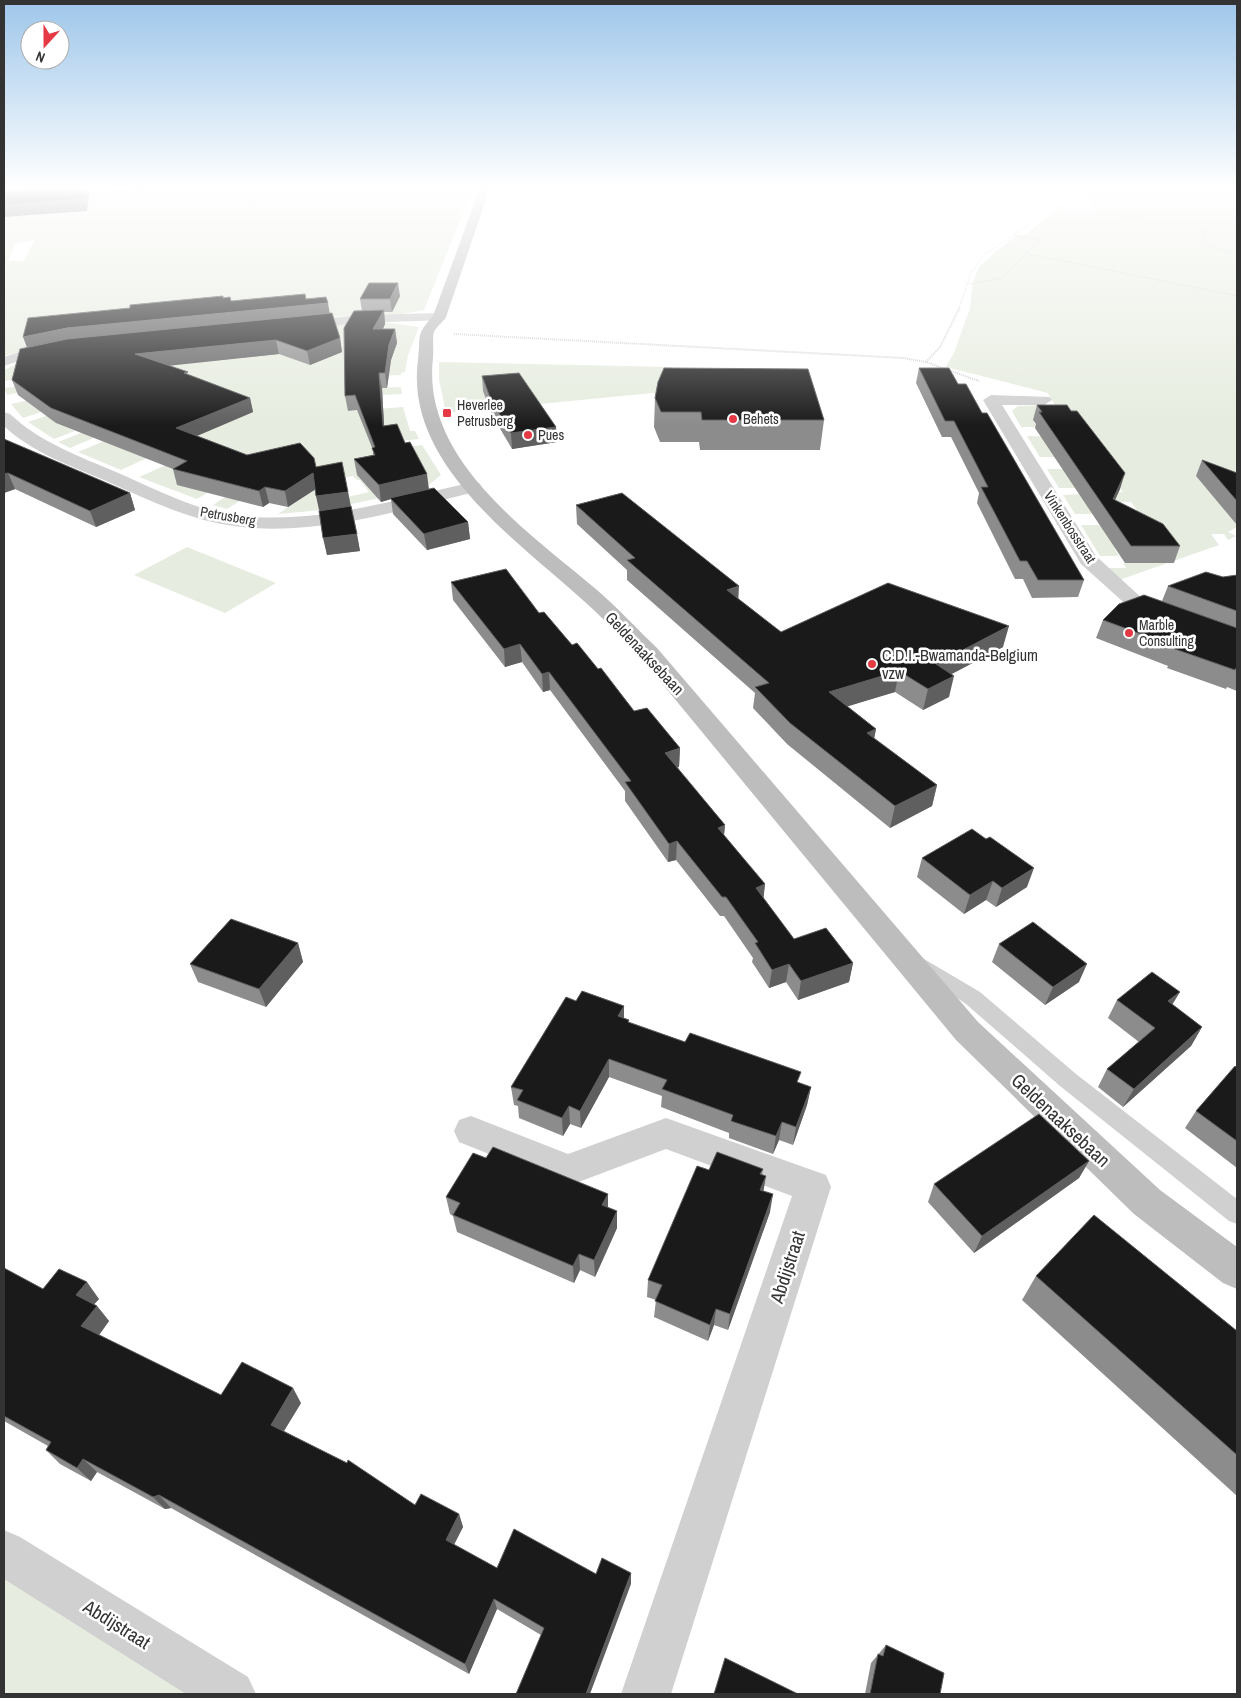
<svg xmlns="http://www.w3.org/2000/svg" width="1241" height="1698" font-family="'Archivo Narrow',sans-serif">
<style>
.green{fill:#e6ecdf;fill-rule:evenodd}
.lines{fill:none;stroke-linecap:round;stroke-linejoin:round}
.path-far1{stroke:#cdcdcd;stroke-width:1;stroke-dasharray:1 1;stroke-linecap:butt}
.path{stroke:#cdcdcd;stroke-width:2;stroke-dasharray:1 1;stroke-linecap:butt}
.lane{fill:#d0d0d0;fill-rule:evenodd}
.street{fill:#d0d0d0;fill-rule:evenodd}
.secondary{fill:#bdbdbd;fill-rule:evenodd}
.wall{fill:#8c8c8c}
.shaded-wall{fill:#5f5f5f}
.building{fill:#1a1a1a;stroke:#5f5f5f}
.poi-dot{fill:#e63946;stroke:#fff;stroke-width:2}
.labels{text-anchor:middle;stroke-width:5;stroke-linejoin:round;paint-order:stroke}
.far-poi-label{font-size:14px;fill:#333;stroke:#fff;text-anchor:start}
.far-street-label{font-size:14px;fill:#333;stroke:#fff}
.street-label{font-size:16px;fill:#333;stroke:#fff}
.poi-label{font-size:16px;fill:#333;stroke:#fff;text-anchor:start}
.near-street-label{font-size:19px;fill:#333;stroke:#fff}
</style>
<rect width="100%" height="100%" fill="#fff"/>
<path class="green" d="M4 188 15 193 134 194 195 188H473L424 310 402 314 342 316 76 342 29 349 4 356ZM35 240 24 261H8L15 244Z
M1090 188 1237 189V492L1228 514 1237 523V527L1228 532 1236 536 1228 540 1224 534H1211L1219 545 1119 580 1108 568H1126L1123 563H1149L1117 548H1114L1119 556H1100L1081 525H1126L1140 514 1131 502H1113L1092 514H1075L1063 495 1123 492 1108 472 1075 488H1059L1047 469H1070L1061 457H1040L1027 436 1080 437 1033 421 1038 427H1021L1012 411 1018 406 1055 405 1048 393 946 367 954 353 970 308 973 281 979 267 1001 247 1016 236 1026 235 1058 208 1102 214 1091 207Z
M383 322 419 327 408 355 405 372 401 373V375L355 377 353 389 401 387 402 394 382 395 348 411 403 407 410 431H415L419 439 400 441 403 448 422 445 441 475 424 489 346 505 343 498 369 492 360 480H357L353 476 335 479 322 510 278 514 309 493 268 483 227 509 213 505 257 476 217 487 197 499 139 477 198 451 147 458 121 470 78 452 111 438 103 434 70 448 58 442 104 424 57 423 75 431 54 439 28 422 49 415 44 411 23 418 11 404 38 398 62 384 7 395 4 388 33 384 21 379 4 381V370L27 359 278 354 323 326Z
M439 362 672 367 663 392 446 413 439 379Z
M187 547 276 583 225 613 134 575Z
M4 1553 231 1694H4Z"/>
<g class="lines">
<path class="path-far1" d="M1051 206 1190 226 1204 232 1205 245 1237 254
M1013 235 1041 240 1023 256
M969 284 1002 278 1023 257 1033 255 1237 296
M959 308 971 273 983 256 1031 223 1068 188"/>
<path class="path" d="M454 334 903 358 926 362 979 381
M926 362 940 347 960 307"/>
<path class="lane" d="M149 188H198L65 197 62 195 65 193Z
M919 956 980 992 1076 1074 1237 1199V1224L1229 1221 1060 1086 966 1004 912 968 909 963 912 958Z"/>
<path class="street" d="M439 313 444 314 446 317 444 320 362 323 297 329 290 325 297 321 362 315Z
M56 345 63 349 61 352 25 359 4 366V357L22 351Z
M991 395 1050 397 1052 400 1044 405H1002L1096 556 1145 601 1237 634V648L1131 609 1081 564 983 400Z
M4 412 10 414C40 442 78 456 116 472 149 486 182 504 218 512 302 530 392 500 473 482L479 483 482 487 479 491C402 510 308 539 228 525 184 518 144 498 104 480 69 465 31 452 4 426Z
M471 1116 568 1154 666 1118 826 1175 831 1187 671 1694H621L792 1196 666 1149 568 1186 459 1142 454 1131 459 1120Z
M4 1530 20 1537 248 1677 256 1694H186L4 1579Z"/>
<path class="secondary" d="M480 188H490L446 317C443 322 436 327 434 332 432 337 434 351 433 358 421 460 529 532 597 590 618 608 637 629 657 648L978 1022 1160 1190 1237 1247V1289L1223 1283 1134 1214 956 1040 641 658C623 639 604 619 585 602 518 541 404 464 418 360 421 335 415 336 433 316Z"/>
</g>
<path class="wall" d="M400 296 392 312H384L385 324 383 329H395L397 343 391 360 387 388H382L384 426 405 443 429 489 468 522 470 539 427 550 393 514 391 499 381 502 357 475 354 459 373 455V450L357 410 348 411 345 396 362 311 360 299Z
M224 298 231 301 306 299 330 313 340 338 342 352 310 365 279 354 169 365 190 375 250 398 253 412 197 436 247 455 316 467 348 492 360 551 327 555 315 489 288 507 269 503 263 507 177 485 173 469 56 423 18 395 12 380 27 348 130 308Z
M919 368 958 384 982 413 1084 580 1078 597 1032 598 1023 579H1015L977 503 979 493 951 437H942L916 383Z
M482 376 556 427 557 442 512 449 492 415 483 391Z
M655 398 824 420 820 450H700L699 442H660L654 427Z
M1037 405 1120 489 1115 500 1180 546 1174 563H1125L1035 428 1036 424 1033 420Z
M4 439 130 493 135 510 96 527 15 489 4 493Z
M1202 460 1237 473V525L1196 476Z
M576 505 738 599 781 632 1003 647 951 674 949 697 923 710 895 692 847 706 876 729 874 738 937 785 932 806 890 828 787 744 753 708 755 693 627 580V570L577 524Z
M1237 575V691L1227 687 1226 689 1167 668 1168 666 1096 638 1103 620 1162 601 1168 586Z
M451 582 539 613 598 669 634 711 680 748 679 767H677L725 825 724 836 765 884 763 898 794 939 853 963 849 982 798 1000 786 982 769 988 752 962 753 958 724 916H720L676 860 668 862 625 801V791L550 690 543 692 522 662 505 667 453 600Z
M922 858 1027 887 996 907 986 900 964 914 917 877Z
M298 943 303 962 266 1007 198 982 190 964Z
M999 944 1079 982 1045 1005 992 962Z
M1117 1000 1172 1005 1202 1027 1191 1046 1123 1107 1098 1087 1107 1069 1139 1042 1108 1018Z
M576 1001 624 1006V1018L629 1022 811 1087 807 1105 793 1145 779 1140 773 1154 729 1138V1133L661 1107 662 1096 609 1077 581 1128 570 1124 563 1136 519 1118 518 1106 514 1105 511 1087Z
M1237 1068V1168L1185 1128 1196 1111Z
M486 1158 608 1194V1208L617 1228 595 1277 580 1270 574 1283 457 1232 453 1216 450 1214 446 1197Z
M1089 1161 1079 1178 974 1253 928 1202 934 1184Z
M763 1169 762 1175 763 1191 770 1212 728 1330 714 1325 708 1341 654 1317 656 1300 647 1297 648 1280 709 1170Z
M4 1268 43 1289 99 1299 94 1304 97 1306 109 1321 99 1335 221 1395 301 1403 284 1431 415 1505 459 1514 463 1527 454 1545 497 1568 596 1574 631 1573V1584L541 1635 497 1609 469 1674 171 1508 165 1509 97 1472 91 1481 60 1464 46 1450 48 1446 4 1421Z
M1036 1276 1237 1331V1496L1022 1300Z
M886 1645 940 1694H865L871 1663Z"/>
<path class="shaded-wall" d="M7 188H89L87 189 89 196 87 211 4 217V205L9 195Z
M398 283 400 296 392 312 390 299Z
M328 303 330 315 28 350 23 337 67 328Z
M384 310 385 324 376 343 373 329Z
M395 329 397 343 391 360 387 388 385 373 389 345Z
M340 338 342 352 310 365 307 351Z
M276 340 279 354 139 369 135 354Z
M379 373 382 388 385 442 383 426Z
M250 398 253 412 180 443 176 428Z
M556 427 557 442 512 449 511 433Z
M8 473 15 489 4 493V474Z
M313 473 316 489 288 507 285 491Z
M1125 473 1120 489 1108 515 1113 499Z
M427 474 429 490 390 498 391 499 381 502 379 485Z
M265 487 269 503 263 507 259 491Z
M348 492 351 508 320 512 316 496Z
M130 493 135 510 96 527 90 511Z
M468 522 470 539 427 550 424 534Z
M357 534 360 551 327 555 323 538Z
M739 586 738 606 727 590Z
M1009 626 1003 647 931 685 936 664Z
M520 644 522 662 505 667 504 649Z
M899 671 895 692 826 713 829 692Z
M549 672 550 690 543 692 542 674Z
M954 676 949 697 923 710 928 689Z
M876 729 872 750 867 733Z
M680 748 679 767 664 771 665 753Z
M937 785 932 806 890 828 895 806Z
M725 825 723 844 718 828Z
M677 841 676 860 668 862 669 844Z
M1034 868 1027 887 996 907 1002 888Z
M993 881 986 900 964 914 970 895Z
M765 884 763 903 756 888Z
M298 943 303 962 266 1007 259 989Z
M853 963 849 982 798 1000 801 981Z
M789 964 786 982 769 988 772 970Z
M1087 964 1079 982 1045 1005 1053 987Z
M1180 992 1169 1010 1168 1001Z
M624 1006V1024L618 1016Z
M1202 1027 1191 1046 1123 1107 1134 1089Z
M609 1059V1077L581 1128 580 1111Z
M811 1087 807 1105 793 1145 796 1127Z
M569 1106 570 1124 563 1136 562 1118Z
M782 1122 779 1140 773 1154 776 1136Z
M1089 1161 1079 1178 974 1253 982 1236Z
M766 1176 763 1194 760 1190Z
M608 1194V1211L602 1205Z
M773 1194 770 1212 728 1330 730 1314Z
M617 1211V1228L595 1277 594 1260Z
M579 1254 580 1270 574 1283 573 1266Z
M87 1282 99 1299 88 1311 76 1295Z
M97 1306 109 1321 94 1342 81 1326Z
M716 1309 714 1325 708 1341 710 1325Z
M293 1388 301 1403 279 1439 271 1425Z
M83 1459 97 1472 91 1481 77 1468Z
M159 1495 171 1508 165 1509 153 1497Z
M459 1514 463 1527 450 1552 446 1540Z
M631 1573V1584L590 1694H586Z
M494 1599 497 1609 469 1674 465 1664Z"/>
<path class="building" d="M40 188H85L84 199 4 205V191Z
M369 283H398L390 299H360Z
M305 294 306 299 326 297 328 303 67 328 23 337 28 318 130 308V305L223 296V298L230 297 231 301Z
M384 310 373 329H395L389 345 385 373H379L383 426 397 424 405 443 410 442 427 474 379 485 354 459 375 455 372 448 375 447 355 395 345 396 344 328 354 311Z
M332 313 340 338 307 351 276 340 135 354 188 372 184 373 250 398 176 428 247 455 300 443 314 458 316 467 342 462 348 492 316 496 313 473 285 491 265 487 259 491 173 469 187 461 51 408 12 380 20 349 67 339Z
M664 368 808 369 824 420H702L701 412H661L655 398 658 382Z
M919 368H949L958 384H966L982 413H987L1084 580H1038L1027 561H1020L981 487H988L954 421H945Z
M519 373 556 427 511 433 491 400 482 376Z
M1037 405H1067L1071 411H1077L1125 473 1113 499 1163 524 1180 546H1131L1039 412H1042Z
M4 439 130 493 90 511 8 473 4 474Z
M1202 460 1237 473V501Z
M434 488 468 522 424 534 390 498Z
M622 493 739 586 727 590 781 632 888 583 1009 626 936 664 954 676 928 689 899 671 829 692 876 729 867 733 937 785 895 806 790 723 755 687 769 683 627 560 635 558 576 505Z
M351 506 357 534 323 538 319 511Z
M506 569 539 613 544 612 572 645 577 643 598 669 601 668 634 711 647 708 680 748 665 753 725 825 718 828 765 884 756 888 794 939 826 928 853 963 801 981 789 964 772 970 755 943 758 942 726 897H722L677 841 669 844 625 782 631 781 549 672 542 674 520 644 504 649 451 582Z
M1206 572 1223 577 1237 575V611L1168 586Z
M1144 595 1237 628V669L1236 668 1235 670 1175 649 1176 647 1103 620 1119 604Z
M972 829 986 839 990 837 1034 868 1002 888 993 881 970 895 922 858Z
M231 919 298 943 259 989 190 964Z
M1033 922 1087 964 1053 987 999 944Z
M1152 972 1180 992 1168 1001 1202 1027 1134 1089 1107 1069 1155 1028 1117 1000Z
M582 991 624 1006 618 1016 629 1020 628 1022 685 1042 690 1033 801 1072 797 1082 811 1087 796 1127 782 1122 776 1136 731 1121 733 1115 662 1089 667 1080 609 1059 580 1111 569 1106 562 1118 517 1100 523 1090 511 1087 566 997 576 1001Z
M1235 1066 1237 1068V1141L1196 1111Z
M1039 1114 1089 1161 982 1236 934 1184Z
M493 1147 608 1194 602 1205 617 1211 594 1260 579 1254 573 1266 453 1215 460 1203 446 1197 473 1153 486 1158Z
M717 1152 763 1169 760 1174 766 1176 760 1190 773 1194 730 1314 716 1309 710 1325 655 1301 662 1285 648 1280 697 1166 709 1170Z
M1094 1215 1237 1331V1455L1036 1276Z
M4 1268 43 1289 59 1269 87 1282 76 1295 97 1306 81 1326 221 1395 242 1362 293 1388 271 1425 347 1463 348 1460 415 1505 421 1494 459 1514 446 1540 497 1568 514 1529 596 1574 602 1558 631 1573 586 1694H516L544 1628 494 1599 465 1664 159 1495 153 1497 83 1459 77 1468 46 1450 51 1442 4 1416Z
M886 1645 944 1673 940 1694H870L878 1654 883 1656Z
M725 1658 798 1694H714Z"/>
<linearGradient id="sky" x2="0" y2="1"><stop stop-color="#9ec6ea"/><stop offset="0.44" stop-color="#fff"/><stop offset="1" stop-color="#fff" stop-opacity="0"/></linearGradient>
<rect width="1241" height="426" fill="url(#sky)"/>
<g class="poi-dot">
<rect x="442" y="408" width="10" height="10" rx="2.5"/>
<circle cx="733" cy="419" r="5"/>
<circle cx="528" cy="435" r="5"/>
<circle cx="1129" cy="633" r="5"/>
<circle cx="872" cy="664" r="5"/>
</g>
<g class="labels">
<g class="far-poi-label">
<text x="457" y="410">Heverlee<tspan x="457" dy="16">Petrusberg</tspan></text>
<text x="743" y="424">Behets</text>
<text x="538" y="440">Pues</text>
<text x="1139" y="630">Marble<tspan x="1139" dy="16">Consulting</tspan></text>
</g>
<g class="far-street-label">
<text transform="translate(228 516) rotate(10)" y="5">Petrusberg</text>
<text transform="translate(1070 527) rotate(57)" y="5">Vinkenbosstraat</text>
</g>
<g class="street-label">
<text transform="translate(645 653) rotate(47)" y="6">Geldenaaksebaan</text>
</g>
<g class="poi-label">
<text x="882" y="661">C.D.I.-Bwamanda-Belgium<tspan x="882" dy="18">vzw</tspan></text>
</g>
<g class="near-street-label">
<text transform="translate(1061 1120) rotate(43)" y="7">Geldenaaksebaan</text>
<text transform="translate(787 1267) rotate(-72)" y="7">Abdijstraat</text>
<text transform="translate(117 1624) rotate(32)" y="7">Abdijstraat</text>
</g>
</g>
<rect width="1241" height="1698" fill="none" stroke="#333333" stroke-width="10"/>
<g transform="translate(45 45) rotate(201)"><circle r="24" fill="#ffffff" stroke="#adadad"/>
<path d="M0-4L9 19L0 12L-9 19Z" fill="#e63946"/>
<text y="-8" font-size="14" font-weight="bold" text-anchor="middle" fill="#333333">N</text>
</g>
</svg>
